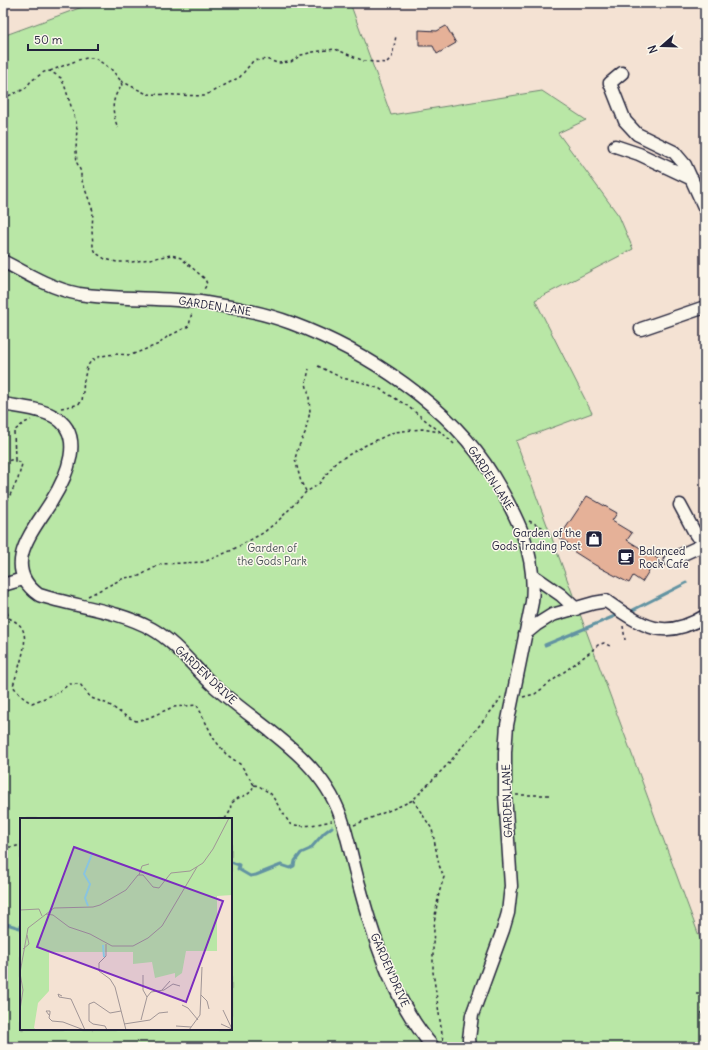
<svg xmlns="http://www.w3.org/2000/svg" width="708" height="1050" font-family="Delius,sans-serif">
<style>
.green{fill:#b9e7a6;stroke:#6e8470;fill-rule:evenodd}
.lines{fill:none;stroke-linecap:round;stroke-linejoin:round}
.stream{stroke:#6293a2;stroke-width:3}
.building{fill:#e5b198;stroke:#22223b}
.minor-casing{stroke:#22223b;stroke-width:15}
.path{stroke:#22223b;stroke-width:1.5;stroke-dasharray:3 3;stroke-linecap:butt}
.minor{stroke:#fbf7ec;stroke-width:12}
.labels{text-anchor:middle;stroke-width:3;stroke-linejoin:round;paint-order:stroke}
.street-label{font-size:11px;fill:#22223b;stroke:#fbf7ec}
.poi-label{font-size:11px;fill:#22223b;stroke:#fbf7ec;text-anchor:end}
.park-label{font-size:11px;fill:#485356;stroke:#fbf7ec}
.inset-river{fill:none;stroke:#8ddee6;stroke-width:2}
.inset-road{fill:none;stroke:#a09596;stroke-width:1}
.view{fill:#7b2cbf;fill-opacity:0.15;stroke:#7b2cbf;stroke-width:2}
.inset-edge{fill:none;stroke:#22223b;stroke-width:2}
</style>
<rect width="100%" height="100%" fill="#f4e2d3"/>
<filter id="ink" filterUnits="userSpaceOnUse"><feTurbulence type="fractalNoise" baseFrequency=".025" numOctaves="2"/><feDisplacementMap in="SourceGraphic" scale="8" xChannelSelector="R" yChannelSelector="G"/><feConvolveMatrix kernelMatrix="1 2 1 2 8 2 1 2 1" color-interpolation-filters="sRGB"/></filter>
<g filter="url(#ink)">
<path class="green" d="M93 3H350L391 115 542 91 586 120 558 133 619 216 633 249 535 300 592 413 516 441 705 952V1047H3V36ZM21 819H231V1029H21Z"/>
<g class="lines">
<path class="stream" d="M633 610 686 583
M545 645 615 616
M231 862 239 865 238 869 250 876 256 875 281 865 290 868 294 866 295 861 301 853 310 849 324 833 332 827
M3 923 20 928 21 926"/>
</g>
<path class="building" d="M446 26 456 43 437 54 433 46H419V30L437 31Z
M587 496 617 513 612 521 632 533 627 540 660 560 657 568 652 566 642 582 633 576 629 583 595 565 565 546 568 543 559 538Z"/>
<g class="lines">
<g class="minor-casing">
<path id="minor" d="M622 73 610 83 625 121 637 134 674 152 685 165 705 209
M615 146 639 154 692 179
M3 261C27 274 52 289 79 294 119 300 160 297 200 302 231 307 262 312 291 323 366 351 451 406 493 476 517 516 537 554 532 602L507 725 505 752V794L511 886 508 913 503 930 472 1015 469 1039 470 1047
M641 329 705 307
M3 404C19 407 38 408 53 416 87 434 66 478 51 502 33 531 0 567 39 595 76 607 118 610 152 629 177 643 193 667 213 685 258 726 320 756 341 817 349 840 353 865 360 888 375 944 395 1003 433 1047
M680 505 696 535 705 538
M670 560 705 544
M532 575 561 595 576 609
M3 585 23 579
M525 634 536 625 552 615 594 603 606 601C642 626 663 642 705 616"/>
</g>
<path class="path" d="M50 71 78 60 87 58H95L111 69 121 81 122 86C110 99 112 113 118 128
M121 81 147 94 204 96 240 77 253 61 266 59 277 63 291 62 301 55 313 52 335 49 364 61 386 63 392 57 396 36
M3 98 25 89 31 81 44 72 50 71 61 78 65 87 77 125 76 151 77 163 81 172V178L93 211 92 231 93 246 96 253 105 259 117 262H132L172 255 181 258 205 279 207 284 203 291
M318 366 342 378 361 382 380 389 406 405 447 437 456 446
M61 408 76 405 82 402 84 380 87 367 91 361 101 356 115 354 131 355 159 344 167 337 189 326 192 312
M15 459 14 431 24 423 31 420
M3 462 15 459V462H20L22 464 18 479 3 509
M306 491 301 482 295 459 298 448 305 433 310 412 309 397 306 383 309 369
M529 521 544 528
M88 596 124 578 139 576 161 564 204 562 230 551 263 533 279 520 306 492 318 485 336 462 364 446 394 432 422 429 439 432
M3 601 9 618C14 621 19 623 22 628 30 642 17 671 13 686 19 694 23 699 32 703 49 696 54 696 69 684H80L91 698 108 704 124 715 136 721 148 718 173 707 197 705 214 739 226 754 241 765 254 785
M623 626 625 640
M523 697 535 694 589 653 598 645 604 643 610 646
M254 785 259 786 271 794 290 824C304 828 317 824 332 821
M516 795H550
M413 800 432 829 439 865 444 877 439 893 435 916 433 944V972L443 1041
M225 819C226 817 229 814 230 811 231 807 230 805 233 802 242 793 248 800 254 785
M354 825 400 806 413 800 449 763 496 705 501 697
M3 847H13L21 845
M696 994H705
M705 1009 701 1010 702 1014 705 1015"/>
<use href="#minor" class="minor"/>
</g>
</g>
<defs>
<g id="shop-square" transform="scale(0.9)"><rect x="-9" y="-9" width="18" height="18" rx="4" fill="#22223b" stroke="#fbf7ec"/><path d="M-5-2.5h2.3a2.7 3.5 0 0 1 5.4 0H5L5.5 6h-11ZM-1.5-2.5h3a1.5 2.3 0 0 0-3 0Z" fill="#fff"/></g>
<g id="cafe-square" transform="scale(0.9)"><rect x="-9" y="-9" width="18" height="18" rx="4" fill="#22223b" stroke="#fbf7ec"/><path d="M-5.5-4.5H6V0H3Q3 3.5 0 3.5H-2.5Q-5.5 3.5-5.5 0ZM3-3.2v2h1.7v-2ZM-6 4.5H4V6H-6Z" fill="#fff"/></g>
</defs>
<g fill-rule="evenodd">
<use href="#shop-square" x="594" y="539"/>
<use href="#cafe-square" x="626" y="557"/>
</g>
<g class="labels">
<g class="street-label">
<text transform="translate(215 306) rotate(9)" y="4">GARDEN LANE</text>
<text transform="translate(491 478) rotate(57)" y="4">GARDEN LANE</text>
<text transform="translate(206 675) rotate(43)" y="4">GARDEN DRIVE</text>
<text transform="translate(507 801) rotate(-92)" y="4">GARDEN LANE</text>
<text transform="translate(390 970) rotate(66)" y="4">GARDEN DRIVE</text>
</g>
<g class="poi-label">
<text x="581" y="537">Garden of the<tspan x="581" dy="13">Gods Trading Post</tspan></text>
<text x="639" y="555" text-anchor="start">Balanced<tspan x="639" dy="13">Rock Cafe</tspan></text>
</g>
<g class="park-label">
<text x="272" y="552">Garden of<tspan x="272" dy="13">the Gods Park</tspan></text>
</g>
</g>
<g transform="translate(20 818)">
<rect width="212" height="212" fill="#f4e2d3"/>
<path d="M0 0H212V77L197 78V133H166L162 155 155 160V155L135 160 132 144 113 146V134H29V173L18 185 14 210 17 212H0Z" fill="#b9e7a6"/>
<path class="inset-river" d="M68 88 65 80 70 66 64 56 72 36M83 127 84 139"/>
<path class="inset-road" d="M119 57 122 48 129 46M0 92 19 91 22 98M26 96 33 97 49 109 70 116 92 128H113L128 120 142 108 177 49M86 126V138L79 145V153L90 161 95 169 106 212M3 131 9 126 7 117M123 157V172L127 179M142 172 150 163M181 177 187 183 189 191M42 178 38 176 39 179 51 181 65 212M162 187 168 190 178 202M0 192 3 172 0 155 8 110 34 90 73 89 80 87 106 72 118 57H123L133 69 139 70 151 55 170 53 183 45 193 31 209 0M203 192 212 211M29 197 26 193H30V195L29 200 32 203 43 204 64 212M121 202 127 179 131 174 144 172 153 166 160 168M104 206 130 202 139 195 148 194M201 206 212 211M156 208 171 209M87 212 85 208 73 206 69 203V186L74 184 90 195 101 193M169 212 180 197 182 149"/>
<path class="view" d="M54 29 203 83 166 184 17 129Z"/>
<rect width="212" height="212" class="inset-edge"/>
</g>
<rect width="708" height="1050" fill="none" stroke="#fbf7ec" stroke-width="16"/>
<rect x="8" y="8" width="692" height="1034" fill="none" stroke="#22223b" stroke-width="1.5" filter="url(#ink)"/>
<g transform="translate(662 46) rotate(250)" stroke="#fbf7ec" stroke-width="3" paint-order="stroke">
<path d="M0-3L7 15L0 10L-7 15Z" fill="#22223b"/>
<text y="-6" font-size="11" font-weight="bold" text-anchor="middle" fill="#22223b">N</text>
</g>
<path d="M28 44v6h70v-6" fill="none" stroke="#22223b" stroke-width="2"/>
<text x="34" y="44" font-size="12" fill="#22223b" stroke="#fbf7ec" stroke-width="3" paint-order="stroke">50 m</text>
</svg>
